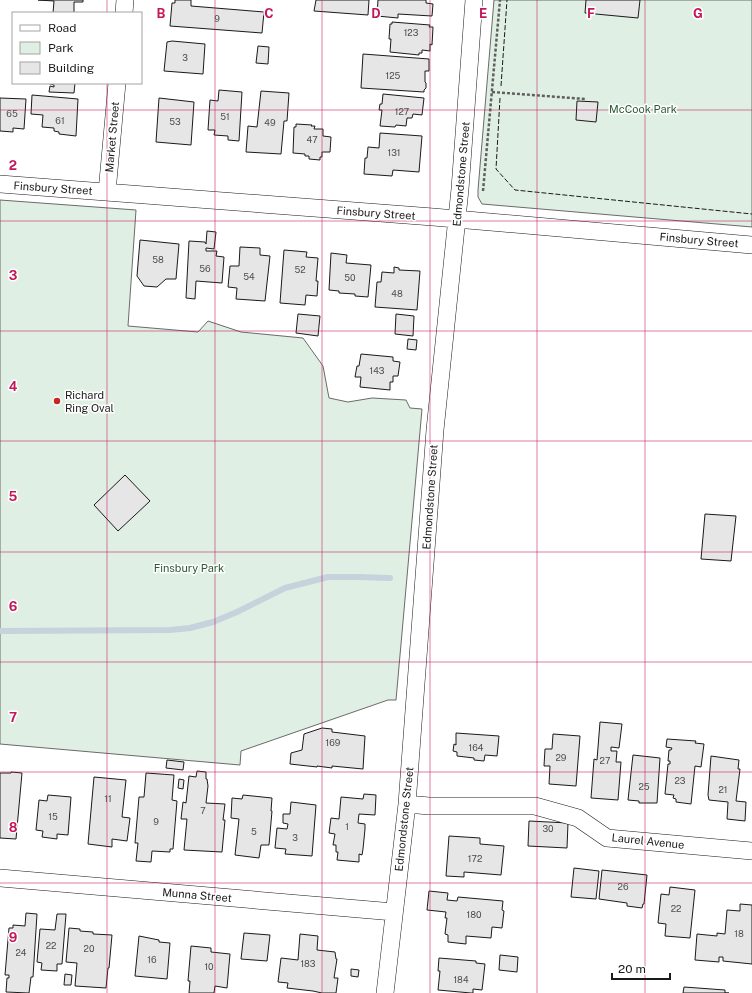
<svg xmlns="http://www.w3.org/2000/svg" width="752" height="993" font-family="'Public Sans',sans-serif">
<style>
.green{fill:#e0efe3;stroke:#6a6a6a}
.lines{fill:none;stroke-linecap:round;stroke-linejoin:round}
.stream{stroke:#c6d2dc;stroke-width:6}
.building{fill:#e6e6e6;stroke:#1a1a1a}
.minor-casing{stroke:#1a1a1a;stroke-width:18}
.path{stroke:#5f5f5f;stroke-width:2.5;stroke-dasharray:3 2;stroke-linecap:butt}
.minor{stroke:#fff;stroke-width:17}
.fence{stroke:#1a1a1a;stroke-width:1;stroke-dasharray:5 2;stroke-linecap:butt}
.grid{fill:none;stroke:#c2185b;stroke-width:1;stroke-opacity:0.55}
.poi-dot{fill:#c62828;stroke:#fff;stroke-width:1.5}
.labels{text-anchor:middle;stroke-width:3;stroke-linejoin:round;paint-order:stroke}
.number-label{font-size:9px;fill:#4d4d4d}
.park-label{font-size:11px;fill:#2b5a34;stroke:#fff}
.street-label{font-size:11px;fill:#1a1a1a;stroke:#fff}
.poi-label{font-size:11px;fill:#1a1a1a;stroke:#fff;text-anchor:start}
.grid-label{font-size:13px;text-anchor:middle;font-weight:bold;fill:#c2185b;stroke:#fff;stroke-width:3;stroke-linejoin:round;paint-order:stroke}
</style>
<rect width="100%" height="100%" fill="#fff"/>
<path class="green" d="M494 0H752V227L482 204 478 197V190Z
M0 200 136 210 128 326 198 332 208 321 241 332 303 338 323 366 329 398 348 402 372 398 406 400 410 408 422 409 396 700H388L241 751 240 765 0 744Z"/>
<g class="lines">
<path class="stream" d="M0 631 170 630 190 628 213 622 237 612 285 588 328 577H359L390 578"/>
</g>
<path class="building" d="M38 0H83V2H74V13H53L54 1Z
M175 0H191V6L264 12 262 33 170 26 172 3H175Z
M316 0H369L368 15 314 11Z
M378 0H426V3L433 4 432 16 398 14V18L377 16Z
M586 0H640L638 18 585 13Z
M392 22 430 25 429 27H433L432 45 430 44V51L422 50V53H419V55L390 52 391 39H389L390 24H392Z
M172 41 205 44 203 74 164 71 167 42Z
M258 46 269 47 268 64 256 63Z
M363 54 429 59V71H425V82L426 83V88L424 90V92L361 88Z
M47 83H75L74 93 49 92 50 86 54 87V85Z
M219 90 242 92 239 141 228 140V136L214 135 215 130H208L210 100 218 101Z
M261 91 289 93 287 121H284L281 154 246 152 248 126 257 127Z
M383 94 424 98 422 115 413 114 412 118H407L406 126 396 125 395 127 380 126 382 110H379L380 104H382Z
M32 95 78 99 76 136 59 134V132L54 131V128L42 127 43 115 31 114Z
M0 98 26 99 24 129 13 128V132L0 131Z
M159 98 194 102 191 145 156 142Z
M577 101 598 102 596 122 576 120Z
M296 124 312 125 311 126H315L314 129H323V136L331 137 330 152H322V157H320V160L309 159V156H305V154L293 153 294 127H296Z
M380 133 422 136 419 172 393 170 392 176 364 174 365 158H367L368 147 379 148Z
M207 231 216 232 214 249 206 248V251H217L216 256 224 257 222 283 196 281 195 299 186 298 189 241 205 242 206 244Z
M140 240 179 244 176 279H166L157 287 144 286 137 276Z
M240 247 260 248V255L270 256 265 301 236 299 237 288 228 287 230 266H239Z
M284 250 307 252 306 257 318 258 316 281H318L317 296 306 295 305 305 280 303Z
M331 253 347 255 346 263 371 265 368 297 355 296V294L339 293V291L329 290Z
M394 267 399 268V270L420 271 417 310 375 307 377 282H381L382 272 394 273Z
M298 314 320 316 318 336 296 333Z
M396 314 414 316 413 336 395 334Z
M408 339 417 340 416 350 407 349Z
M361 354 393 357V361L400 362 398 376H393V382H390V390L360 387 361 377H355L357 366H359Z
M125 475 150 501 118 531 94 505Z
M705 514 736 516 731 561 701 559Z
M600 722 622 724 619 748 611 747V751H617L616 762H621L618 800 591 798 594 759 597 760Z
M322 728 332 729V732L365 736 363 769 332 766V768L317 766V767L290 764 291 753 302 750 304 734Z
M456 733 499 736 497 756 485 755 484 761 474 760V758L457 756V752L453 751 454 744 456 745Z
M553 734 580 736 576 786 549 784 550 766H544L545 749H552Z
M667 739 696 741 695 743 704 744 701 767 695 766 691 804 676 802V799L673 798 674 795 665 794 668 764H670V761H668L669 750H671L672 748 666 747Z
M633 755 660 758 657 803H639V801L628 800Z
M711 756 739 760 738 769H740L736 801 746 802 745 821 727 819 728 802 709 800 708 795Z
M167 760 184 762 183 770 166 768Z
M197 771 206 772V779H207L208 786 206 803 225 804 223 820H225L222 852 184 850 187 819H181L183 802 186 803 189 776 196 777Z
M11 772 22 773 16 839 0 838V773H11Z
M146 773 174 775 172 800 177 801 173 849H170V852L152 851 151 862 136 861 138 843H135L139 797H144Z
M94 777 126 780 122 817 130 818 127 841 112 839V847L88 844Z
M179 779 184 780 183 789 178 788Z
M364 794 376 795 375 815 359 814 358 823 365 824V829L363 849 362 855 359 854V862L337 860 338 852H336V845H333L335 834 329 833 331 818 339 819 341 797 363 799Z
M48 795 71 797 68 835 57 834V839L42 837 43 831 36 830 39 800 47 801Z
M243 795 272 798 271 811H272L269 845H261L259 858 235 855 239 819 231 818 232 798 242 799Z
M291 802 316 805 312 856 285 854 286 849 275 848 277 828 287 829 288 824 283 823V814H290Z
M529 821 568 823 567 848 528 846Z
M449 836 480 838V844L504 846 501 875 464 872V877L446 876Z
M574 868 599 871 596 899 571 897Z
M602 870 647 875 644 904H643L642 908 627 906V903L599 899Z
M670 887 695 890 690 938 665 936 666 924 658 923 661 894 669 895Z
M429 891 448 893 447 900 457 901 458 897 503 901 502 910 504 911 502 928 492 927 491 938 466 936V944L448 942V935L445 934 447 918H445L446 912 427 910Z
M740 904 752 905V964L723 961V957H719V962L695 960 697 934 717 936V933L725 934 727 910 740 911Z
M26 913 37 914 33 977H31L29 993 6 992 7 978H9V975H5L9 928H13V925L25 926Z
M57 914H66L62 964H57V971L41 970 42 963 37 962 40 929 55 930Z
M69 928 80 929V931L93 932V934L112 935 109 968H108L106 988 75 986 77 963 66 962Z
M244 933 270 935 267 961 241 959Z
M300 934 318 936 317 950 335 952 336 959H337L334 978H338L336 993H322L313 991 287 988 288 983 278 982 281 958 298 960Z
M139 936 159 940V942L170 943 167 979 135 976Z
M191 946 211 948V952L230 954 227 988 215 986 214 993H189L190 981H188Z
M500 955 518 957 517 972 499 970Z
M439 958 476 961V963L485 964 482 990 473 989V993H471L438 990 440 971H438Z
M351 969 359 970 358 977 351 976Z
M65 974 72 975 71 985H64Z
M684 987 725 990V993H729H683Z"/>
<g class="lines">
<g class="minor-casing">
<path id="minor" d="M124 13 125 0
M0 184 433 217 752 245
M107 192 117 83
M407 804 429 806H535L578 818 607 838 752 851
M0 878 394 912
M385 993 407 804 435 430 460 189 474 0"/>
</g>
<path class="path" d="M492 92 585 99
M483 191 500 0"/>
<use href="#minor" class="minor"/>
<path class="fence" d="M501 86 507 0
M500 98 496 169 515 190 752 214"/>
</g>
<path class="grid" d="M107 0V13M215 0V993M322 0V993M430 0V993M537 0V993M645 0V993M107 83V993M0 110H752M0 221H752M0 331H752M0 441H752M0 552H752M0 662H752M0 772H752M0 883H752"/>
<circle class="poi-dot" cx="57" cy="401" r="4"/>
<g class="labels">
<g class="number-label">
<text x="217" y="22">9</text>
<text x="411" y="36">123</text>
<text x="185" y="61">3</text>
<text x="393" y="79">125</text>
<text x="402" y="115">127</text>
<text x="12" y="117">65</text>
<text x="225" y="120">51</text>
<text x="60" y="124">61</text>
<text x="175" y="125">53</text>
<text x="270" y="126">49</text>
<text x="312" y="143">47</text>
<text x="394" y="156">131</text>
<text x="158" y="263">58</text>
<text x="205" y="272">56</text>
<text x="300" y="273">52</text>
<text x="249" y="280">54</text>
<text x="350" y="281">50</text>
<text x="397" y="297">48</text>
<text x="377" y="374">143</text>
<text x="333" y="746">169</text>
<text x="476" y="751">164</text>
<text x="561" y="761">29</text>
<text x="605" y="764">27</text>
<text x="680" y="784">23</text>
<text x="644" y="790">25</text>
<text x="723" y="793">21</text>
<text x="108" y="802">11</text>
<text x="203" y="814">7</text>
<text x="53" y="820">15</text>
<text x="156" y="825">9</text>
<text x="347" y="830">1</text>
<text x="548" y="832">30</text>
<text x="254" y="835">5</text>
<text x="295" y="841">3</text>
<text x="475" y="862">172</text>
<text x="623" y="890">26</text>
<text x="676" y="912">22</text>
<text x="474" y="918">180</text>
<text x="739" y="937">18</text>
<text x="51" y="949">22</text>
<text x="89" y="952">20</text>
<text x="21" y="956">24</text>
<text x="152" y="963">16</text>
<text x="308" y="967">183</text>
<text x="209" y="970">10</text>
<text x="461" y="983">184</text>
</g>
<g class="park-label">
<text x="643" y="113">McCook Park</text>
<text x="189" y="572">Finsbury Park</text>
</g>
<g class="street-label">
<text transform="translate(112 137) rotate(-85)" y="4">Market Street</text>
<text transform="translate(461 174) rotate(-85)" y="4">Edmondstone Street</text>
<text transform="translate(53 188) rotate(4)" y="4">Finsbury Street</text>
<text transform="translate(376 213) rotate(4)" y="4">Finsbury Street</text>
<text transform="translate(699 240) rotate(5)" y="4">Finsbury Street</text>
<text transform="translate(430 497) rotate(-86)" y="4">Edmondstone Street</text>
<text transform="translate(404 819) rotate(-84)" y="4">Edmondstone Street</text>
<text transform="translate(648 841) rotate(6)" y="4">Laurel Avenue</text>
<text transform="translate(197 895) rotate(5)" y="4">Munna Street</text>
</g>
<g class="poi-label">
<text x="65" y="399">Richard<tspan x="65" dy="13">Ring Oval</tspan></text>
</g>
</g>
<g class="grid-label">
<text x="161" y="18">B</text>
<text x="269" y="18">C</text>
<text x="376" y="18">D</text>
<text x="483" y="18">E</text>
<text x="591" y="18">F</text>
<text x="698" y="18">G</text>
<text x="13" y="170">2</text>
<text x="13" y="280">3</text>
<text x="13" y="391">4</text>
<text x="13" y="501">5</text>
<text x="13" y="611">6</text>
<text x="13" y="722">7</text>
<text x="13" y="832">8</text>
<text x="13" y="942">9</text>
</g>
<rect x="12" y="12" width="130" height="72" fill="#ffffff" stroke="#a3a3a3"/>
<rect x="20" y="25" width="20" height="6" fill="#ffffff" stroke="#a3a3a3"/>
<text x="48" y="32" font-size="12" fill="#1a1a1a">Road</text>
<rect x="20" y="42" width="20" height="12" fill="#e0efe3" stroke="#a3a3a3"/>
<text x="48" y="52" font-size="12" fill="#1a1a1a">Park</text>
<rect x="20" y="62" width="20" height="12" fill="#e6e6e6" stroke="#a3a3a3"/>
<text x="48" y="72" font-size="12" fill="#1a1a1a">Building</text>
<path d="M612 973v6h58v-6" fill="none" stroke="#1a1a1a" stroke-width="2"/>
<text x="618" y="973" font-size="12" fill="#1a1a1a" stroke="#ffffff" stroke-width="3" paint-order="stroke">20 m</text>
</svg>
